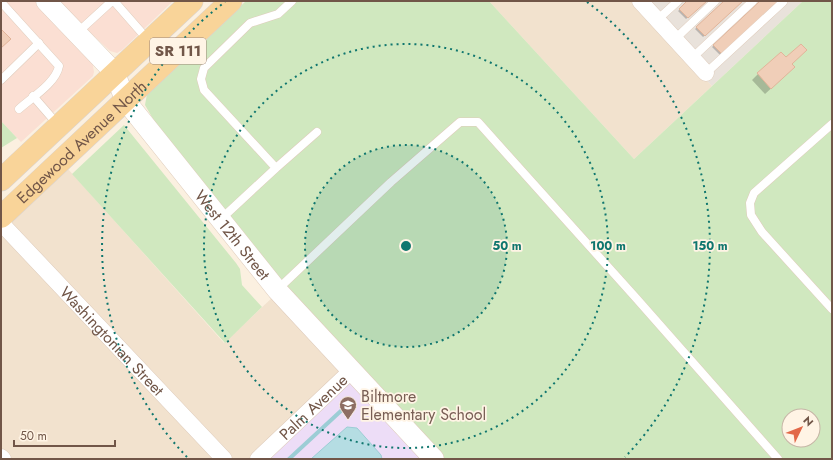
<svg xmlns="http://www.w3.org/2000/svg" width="833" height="460" font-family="Jost,sans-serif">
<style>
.residential{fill:#f2e2ce}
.commercial{fill:#fbdfd3}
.industrial{fill:#e9e2db}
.education{fill:#edddf7}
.green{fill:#d0e8bf;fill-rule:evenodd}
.water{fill:#b5dde3;stroke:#9ccdd5}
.shadow{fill:#0003}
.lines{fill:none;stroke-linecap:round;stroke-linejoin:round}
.stream{stroke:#9ccdd5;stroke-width:4}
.building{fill:#f0ceb8;stroke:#e2b499}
.service-casing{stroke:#dfccbc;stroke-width:9}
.minor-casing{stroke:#dfccbc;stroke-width:17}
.tertiary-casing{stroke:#dfccbc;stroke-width:21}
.primary-casing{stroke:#dad3cf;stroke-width:23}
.service{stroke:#fff;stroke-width:8}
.minor{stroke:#fff;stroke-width:16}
.tertiary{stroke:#fff;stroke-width:20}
.primary{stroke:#f9d499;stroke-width:22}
.ring{fill:none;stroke:#0f766e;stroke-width:2;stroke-dasharray:2 4}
.labels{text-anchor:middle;stroke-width:3.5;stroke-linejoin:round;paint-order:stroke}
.shield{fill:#fff4e5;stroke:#9c8577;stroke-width:1}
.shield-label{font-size:15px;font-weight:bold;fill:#715648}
.street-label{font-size:16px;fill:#715648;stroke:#fff4e5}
.education-label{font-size:16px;fill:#785e54;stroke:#fff4e5;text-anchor:start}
.centre{fill:#0f766e;stroke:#fff4e5;stroke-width:2}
.ring-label{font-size:12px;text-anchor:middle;font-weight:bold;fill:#0f766e;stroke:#fff4e5;stroke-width:3.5;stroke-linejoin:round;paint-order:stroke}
</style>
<rect width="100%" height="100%" fill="#fbf0e0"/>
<path class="residential" d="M489 1H633L712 86 634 159Z
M68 169 224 343 274 296 351 380 267 459H1V232Z"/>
<path class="commercial" d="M1 1H36L92 60 94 72 93 76 21 142 1 121Z
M57 1H173L122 50 117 53 110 51Z"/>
<path class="industrial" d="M633 1H803L712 86Z"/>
<path class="education" d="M351 380 425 459H267Z"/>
<path class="green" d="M246 1H489L634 159 803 1H832V459H444L281 284 164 138 145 105 147 94ZM789 416H813V440H789Z
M1 121 17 138 1 148Z
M124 125 236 263 240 269 242 285 262 307 225 343 72 174Z"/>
<path class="water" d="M347 427 357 428 381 455 382 459H311Z"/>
<path class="shadow" d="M689 1H705L686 19 678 11Z
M725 1H742L703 37 695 29Z
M762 1H777L720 55 712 47Z
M786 59 791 64 788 73 765 94 752 80 758 74Z"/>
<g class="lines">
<path class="stream" d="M289 459 343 409"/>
</g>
<path class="building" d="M687 1H707L688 18 679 9Z
M724 1H743L705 36 696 27Z
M760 1H779L722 54 713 45Z
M1 29 11 39 1 48Z
M801 44 807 50 792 64 795 67 771 89 757 73 781 52 786 57Z"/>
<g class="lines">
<g class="service-casing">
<path id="service" d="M114 1 149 41
M1 2 59 66C56 83 31 98 19 109
M657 20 678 1
M77 33 112 1
M675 39 715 1
M692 58 753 1
M706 73 783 2
M1 80 39 43
M33 96 59 126
M832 124 754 193 750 203 751 215 762 232 832 309
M276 168 317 132
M221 219 276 168 204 90 201 79 204 68 250 23 278 14 292 1
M277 290 391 182 460 122H478L636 298 778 459"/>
</g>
<g class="minor-casing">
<g id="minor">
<path d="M640 1 706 73"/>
<path id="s1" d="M1 223 224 459"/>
<path d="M1 457 3 459"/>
<path id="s2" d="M258 459 351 371"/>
</g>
</g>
<g class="tertiary-casing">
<g id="tertiary">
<path id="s3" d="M46 1 115 73 125 100 277 290 434 459"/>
</g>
</g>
<g class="primary-casing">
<g id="primary">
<path d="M1 180 192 1"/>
<path id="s4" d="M1 217 231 1"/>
</g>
</g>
<use href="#service" class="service"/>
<use href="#minor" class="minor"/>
<use href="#tertiary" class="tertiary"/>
<use href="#primary" class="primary"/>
</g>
<circle cx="406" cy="246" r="101" fill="#0f766e" fill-opacity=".12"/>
<g class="ring">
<circle cx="406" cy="246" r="101"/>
<circle cx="406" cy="246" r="202"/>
<path d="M187 457A304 304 0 0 1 225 2M587 2A304 304 0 0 1 625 457"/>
</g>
<defs>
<g id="school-pin" transform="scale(0.9)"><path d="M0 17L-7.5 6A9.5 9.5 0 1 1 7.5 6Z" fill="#8d6e63" stroke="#fff4e5"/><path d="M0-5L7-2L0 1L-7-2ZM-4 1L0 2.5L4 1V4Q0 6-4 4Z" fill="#fff"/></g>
</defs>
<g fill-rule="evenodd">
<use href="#school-pin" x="348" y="405"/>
</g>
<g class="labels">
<rect class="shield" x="150" y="38" width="56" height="26" rx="3"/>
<g class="shield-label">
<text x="178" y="56">SR 111</text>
</g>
<g class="street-label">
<text dy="6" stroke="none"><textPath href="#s4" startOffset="110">Edgewood Avenue North</textPath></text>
<text dy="6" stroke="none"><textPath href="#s3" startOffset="301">West 12th Street</textPath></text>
<text dy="6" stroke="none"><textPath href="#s1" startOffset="162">Washingtonian Street</textPath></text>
<text dy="6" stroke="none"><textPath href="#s2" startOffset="76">Palm Avenue</textPath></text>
</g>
<g class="education-label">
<text x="361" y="402">Biltmore<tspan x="361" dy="18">Elementary School</tspan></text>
</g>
</g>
<circle cx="406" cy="246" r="6" class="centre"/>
<g class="ring-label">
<text x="507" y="250">50 m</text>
<text x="608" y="250">100 m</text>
<text x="710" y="250">150 m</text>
</g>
<rect width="833" height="460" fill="none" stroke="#715648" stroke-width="4"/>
<g transform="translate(801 428) rotate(47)"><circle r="19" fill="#fff4e5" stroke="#c6b5a6"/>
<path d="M0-3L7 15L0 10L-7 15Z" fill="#e26848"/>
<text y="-6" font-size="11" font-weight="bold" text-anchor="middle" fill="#715648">N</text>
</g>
<path d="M14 440v6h101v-6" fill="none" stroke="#715648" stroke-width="2"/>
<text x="20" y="440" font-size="12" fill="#715648" stroke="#fff4e5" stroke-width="3" paint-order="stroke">50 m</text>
</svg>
